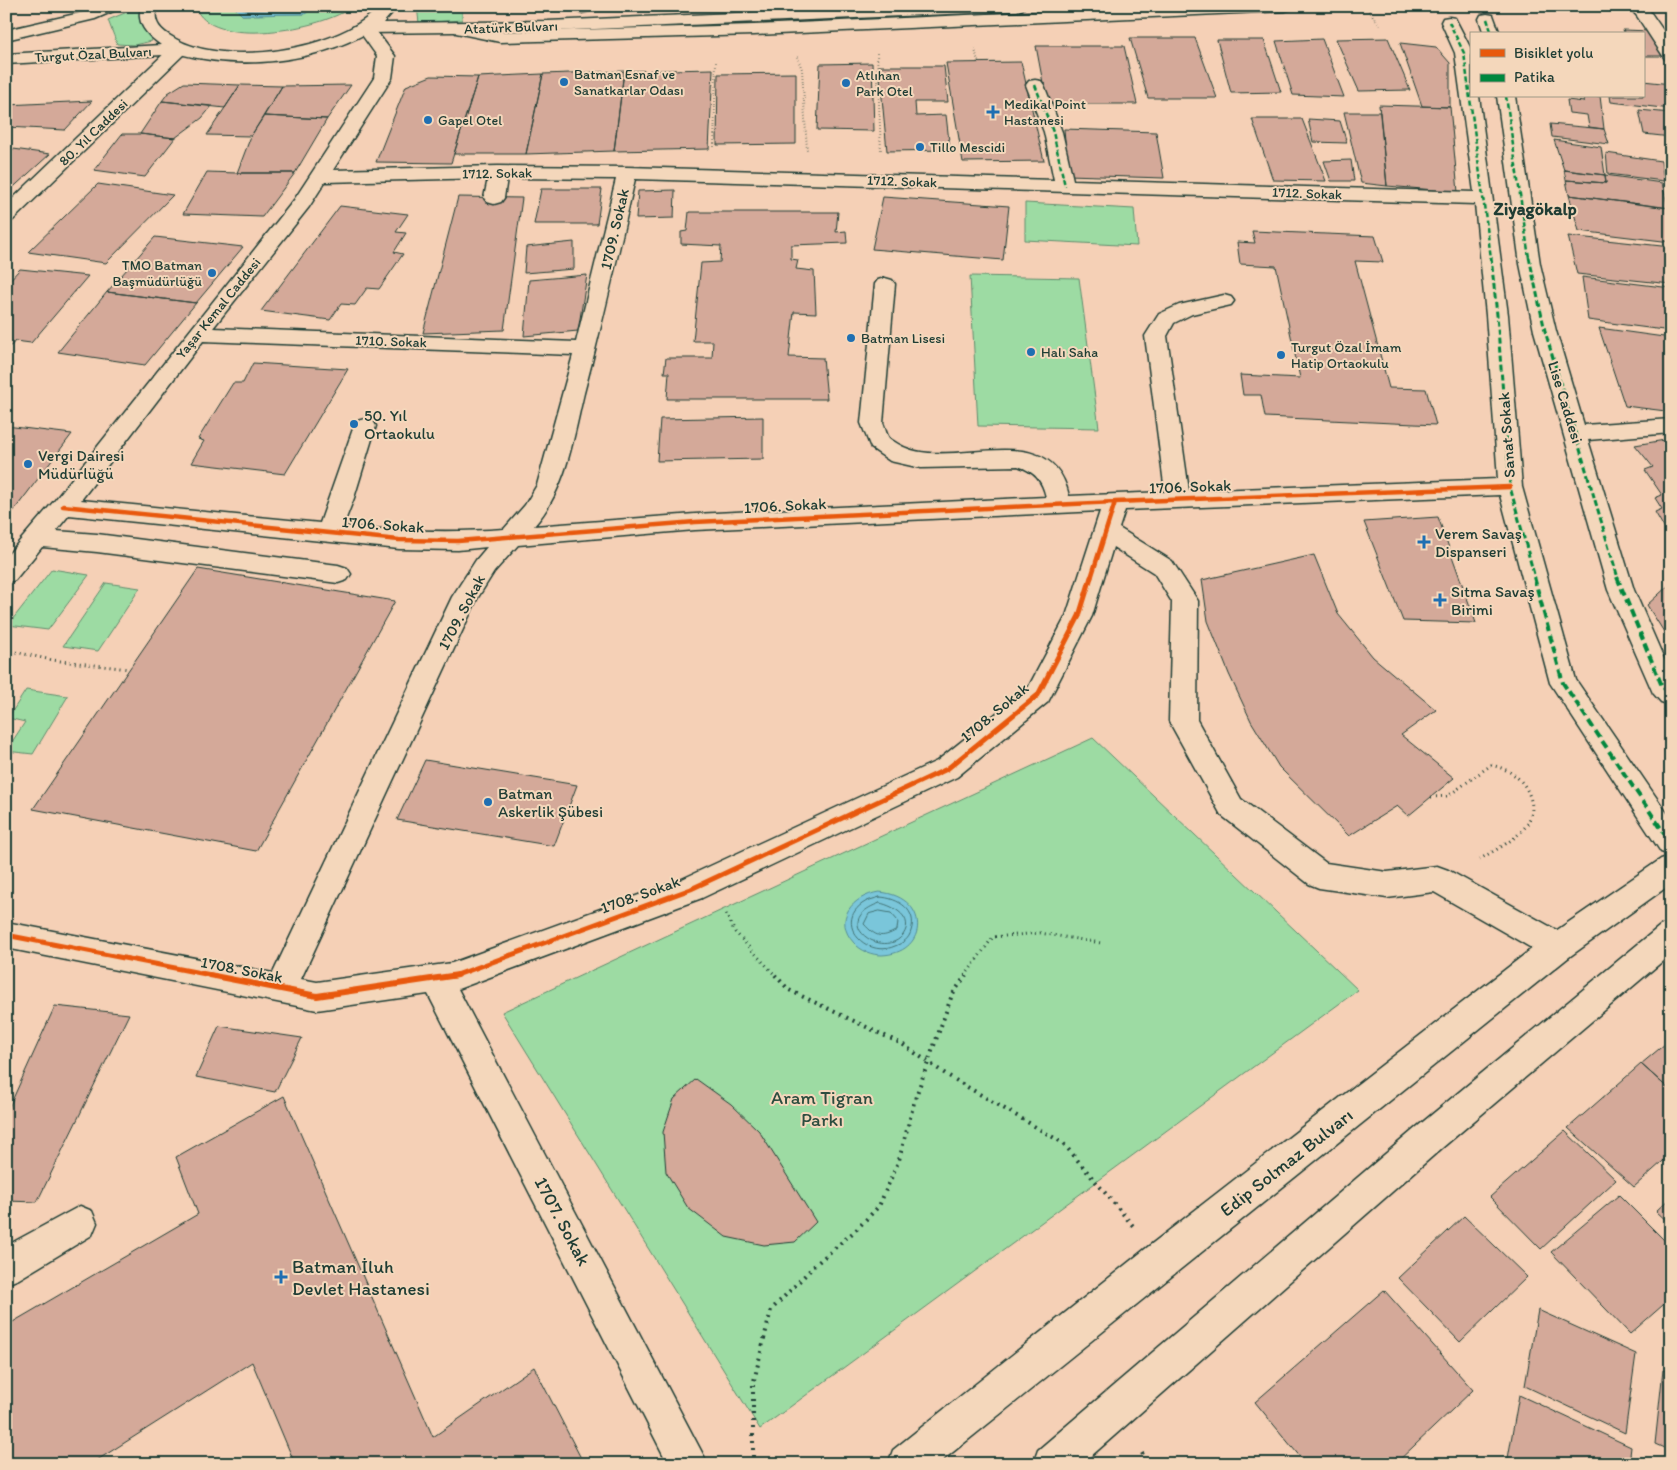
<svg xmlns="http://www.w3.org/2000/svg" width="1677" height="1470" font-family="Itim,sans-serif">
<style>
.green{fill:#9ddba3;stroke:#5e8c6c}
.water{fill:#7ac6da;stroke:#568f98}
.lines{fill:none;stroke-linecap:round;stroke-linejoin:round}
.shore{stroke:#437476;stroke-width:1}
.building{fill:#d4a999;stroke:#1f3d34}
.minor-casing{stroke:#1f3d34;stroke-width:3}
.major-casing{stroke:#1f3d34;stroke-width:3}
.path-far2{stroke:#1f3d34;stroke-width:2;stroke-dasharray:0.5 2.5;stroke-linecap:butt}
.path-far1{stroke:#1f3d34;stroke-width:3;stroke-dasharray:1 4;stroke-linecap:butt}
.path{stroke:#1f3d34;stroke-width:4;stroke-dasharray:2 5;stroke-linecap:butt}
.minor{fill:#f4d7bb;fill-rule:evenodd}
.major{fill:#f4d7bb;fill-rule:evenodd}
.quiet-far2{stroke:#00873e;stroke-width:2.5;stroke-dasharray:5 2.5;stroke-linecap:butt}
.quiet-far1{stroke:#00873e;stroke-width:3;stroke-dasharray:6 3;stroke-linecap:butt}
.quiet{stroke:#00873e;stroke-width:4;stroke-dasharray:8 4;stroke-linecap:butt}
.cycleway-far2-casing{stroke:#f4d7bb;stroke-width:7}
.cycleway-far1-casing{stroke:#f4d7bb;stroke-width:8}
.cycleway-casing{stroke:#f4d7bb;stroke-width:9}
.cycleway-far2{stroke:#e8590c;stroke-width:4.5}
.cycleway-far1{stroke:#e8590c;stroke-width:5}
.cycleway{stroke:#e8590c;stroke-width:6}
.poi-dot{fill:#1f6fb2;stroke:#f4d7bb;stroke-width:2}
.labels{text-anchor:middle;stroke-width:4;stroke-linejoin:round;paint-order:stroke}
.far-street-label{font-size:14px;fill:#1f3d34;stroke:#f4d7bb}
.far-poi-label{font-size:14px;fill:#1f3d34;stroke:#f4d7bb;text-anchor:start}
.street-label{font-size:16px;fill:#1f3d34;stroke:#f4d7bb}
.poi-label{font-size:16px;fill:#1f3d34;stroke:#f4d7bb;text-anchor:start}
.far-district-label{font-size:18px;font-weight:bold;fill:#1f3d34;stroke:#f4d7bb}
.near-park-label{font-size:19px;fill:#2c4d3f;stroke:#f4d7bb}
.near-street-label{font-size:19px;fill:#1f3d34;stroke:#f4d7bb}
.near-poi-label{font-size:19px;fill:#1f3d34;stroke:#f4d7bb;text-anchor:start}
</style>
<rect width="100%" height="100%" fill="#f5d0b6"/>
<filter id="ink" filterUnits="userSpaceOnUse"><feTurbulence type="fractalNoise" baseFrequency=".02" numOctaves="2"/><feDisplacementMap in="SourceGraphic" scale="10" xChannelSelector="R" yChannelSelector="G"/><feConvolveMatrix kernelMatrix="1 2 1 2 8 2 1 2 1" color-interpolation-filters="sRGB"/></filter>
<g filter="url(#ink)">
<path class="green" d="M195 6H233L242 15 304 14 315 6H353C325 29 209 51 195 6Z
M417 6H466L462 10V20L419 23Z
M139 7 143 12 141 24 152 41 134 45 117 44 108 20Z
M1025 203 1134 209 1137 246 1025 240Z
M970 276 1079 278 1099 428 978 426Z
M52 569 89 575 48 630 8 625Z
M106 583 140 588 98 651 63 646Z
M26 690 68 696 33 754 6 751 25 722 8 718Z
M1093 738 1358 990 760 1429 502 1012Z"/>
<path class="water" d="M233 6H315L305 14 242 15Z
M879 892C930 896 930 953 882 955 872 955 861 951 854 943 832 919 853 896 879 892Z"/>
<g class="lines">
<path class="shore" d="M240 6 245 10 302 9 307 6
M880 897C898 898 918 910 911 931 909 939 903 943 895 946 867 959 834 924 862 904 867 900 874 899 880 897Z
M880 903C894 906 915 918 903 935 883 961 827 921 880 903Z
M880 911 891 913 898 921 897 930C881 939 876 937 864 924L869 914Z"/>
</g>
<path class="building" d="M1623 30 1651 31 1666 56H1643V34H1625Z
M1130 38H1195L1217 98H1148Z
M1388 38 1410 90 1359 91 1336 39Z
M1322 39 1344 97 1293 95 1276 41Z
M1217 40H1264L1281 92 1231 93Z
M1400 43 1436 47 1450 63V107L1422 106Z
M1036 46H1124L1137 104H1047Z
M1021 62 1044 161 963 162 946 63Z
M872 63 874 131 817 130 820 64Z
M879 66H944L948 102H915L916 116 946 115 950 150 887 151Z
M713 69 709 149 614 151 624 71Z
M624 71 614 151 526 154 543 74Z
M796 73V144L717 145 718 74Z
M543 74 526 154H454L478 77Z
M431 76 478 77 451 163 376 162 406 86Z
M1643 81 1671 84V109L1611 102 1610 96H1643Z
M184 83 240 85 225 108 162 101 168 93Z
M240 85 282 86 251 136 207 135Z
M351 85 327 119 264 116 282 86Z
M1583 96H1600L1604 129 1589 127 1587 115 1569 113 1567 100 1584 102Z
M92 101 65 130 6 127V105Z
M162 101 212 106 202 118 175 138 140 134Z
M1379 105 1450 107 1458 192 1387 186Z
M1639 110 1671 113V137L1644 134Z
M1344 112H1380L1387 186 1361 183Z
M264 116 327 119 295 173H237L251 136Z
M1252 119H1302L1326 181 1273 180Z
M1308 119 1340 121 1347 143 1313 142Z
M1550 124 1604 129 1609 144 1552 137Z
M1064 129 1156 132 1164 178 1068 175Z
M122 134H140L175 138 145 177 94 170Z
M1554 140 1601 147 1605 175 1564 170Z
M6 148 50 154 6 194Z
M1606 153 1661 161 1664 181 1608 174Z
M1351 160 1354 181H1331L1324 161Z
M1564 170 1605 175 1606 183 1566 180Z
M207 172 237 173H295L262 217 183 214Z
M1605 175 1662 183 1668 208 1569 195 1566 180 1606 183Z
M98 184 173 195 106 263 28 252Z
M541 189H602L597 224H534Z
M675 190 674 218 636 219 638 191Z
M1569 195 1671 208V242L1579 231Z
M458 197 522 198 504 330 423 333Z
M883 197 1009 206 1003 260 872 249Z
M340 206 408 214 396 232 406 233 394 252 403 254 379 289 367 288 355 305 341 304 330 320 261 311Z
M689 212H838L836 232 846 231 847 243 791 245V259L798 260 796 269 814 271 816 313 794 312 789 357 823 358 827 399H667L669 373H664L666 358H712L713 341H693L701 263 720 262 721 246 681 244V232L687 231Z
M1252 231 1375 236 1383 262 1355 261 1389 388 1426 389 1436 425 1265 417 1261 395H1243L1240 375 1300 378 1276 266 1240 264 1237 242 1255 243Z
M1568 236 1671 247V284L1577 274Z
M155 237 243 247 196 303 107 292Z
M574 242V269L524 273 526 247Z
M20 269 88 276 31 343 15 341 11 346 6 345V284Z
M587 275 578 331 524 336 529 280Z
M1582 277 1671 288V331L1588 320Z
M107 292 196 303 145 365 58 352Z
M1599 328 1671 338V407H1666V411L1625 406Z
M253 363 348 369 285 474 191 463 204 441 198 439 233 383H243Z
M763 417V459L657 461 660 419Z
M6 426 72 434 6 521Z
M1671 439V538H1670L1655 512 1662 509 1655 498 1662 495 1645 470 1653 467 1635 445Z
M1438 517 1476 623 1403 621 1364 522Z
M1314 555 1338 614 1373 657 1436 710 1401 735 1454 778 1408 816 1397 806 1349 836 1279 767 1251 721 1229 674 1208 621 1202 580Z
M198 569 395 601 256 851 33 809Z
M1669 585 1671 586V643L1647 605Z
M425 760 577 785 554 846 397 820Z
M55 1006 129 1014 37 1202 6 1201V1114Z
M219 1026 302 1038 275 1092 196 1077Z
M1671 1039V1091L1641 1064Z
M1641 1064 1671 1091V1154L1634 1187 1568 1128Z
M696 1079 731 1104 759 1131 816 1222 795 1242 764 1245 726 1237 688 1208 666 1172 663 1132 674 1099Z
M284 1096 433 1437 534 1367 584 1464H295L252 1362 91 1464H6V1326L198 1214 176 1157Z
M1565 1131 1616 1180 1541 1249 1490 1197Z
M1619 1195 1671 1247V1298L1630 1334 1551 1252Z
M1671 1197V1225L1656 1211Z
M1464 1216 1527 1277 1460 1342 1398 1278Z
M1384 1290 1473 1390 1395 1464H1306L1255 1402Z
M1538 1310 1636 1354 1625 1433 1525 1386Z
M1663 1370 1671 1373V1451L1655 1444Z
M1519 1395 1631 1447 1629 1464H1507Z"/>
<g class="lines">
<g class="minor-casing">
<path id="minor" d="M574 6H601L599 9 581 13 575 11 573 8Z
M1156 6H1293L1291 9 1285 11 754 35 500 42 456 33 454 29 456 25 462 24 500 32 754 25Z
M1628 6H1646L1649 10 1671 42V60L1665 59 1637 16Z
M1487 14 1493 15 1500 34H1484L1479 19 1481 15Z
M1449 17 1455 18 1457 22 1471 49V96H1479L1508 315 1522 487 1576 680 1671 819V855L1661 852 1550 683 1500 495 1125 510 1119 528 1172 561 1198 601 1197 720 1241 799 1326 863 1387 872 1437 866 1448 870 1569 937 1573 947 1569 957 1558 961 1547 957 1434 892 1387 898 1319 888 1309 884 1221 815 1169 721 1172 602 1154 573 1113 547 1092 616 1048 702 957 777 702 898 458 989 708 1464H668L428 994 317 1010 6 948V922L273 973 452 597 476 560 487 547 458 550 399 549 69 515 56 531 97 534 338 565 347 568 351 574 347 580 338 583 97 552 42 547 15 580 6 583V557L55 500 294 200 374 78 377 56 357 28 359 24H371L395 56 392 78 333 170 498 166 627 167 1054 180 1044 132 1026 85 1029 81 1035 80 1041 81 1044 85 1062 132 1073 180 1474 192 1455 53 1441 22 1443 18ZM488 178 484 198 487 202 494 204 501 202 504 198 507 178 616 179 576 342 213 328 309 207 325 182ZM635 179 1475 204 1486 315 1498 479 1189 491 1167 336 1174 323 1192 314 1231 305 1234 301 1231 297 1224 295 1179 305 1159 314 1145 336 1165 492 1069 496C1051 412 947 475 898 444 895 442 891 440 889 438 886 434 885 427 883 423L895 284 892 280 885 278 878 280 875 284 861 423 871 448 890 461 921 468 1018 466C1035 472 1042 480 1046 497L695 514 534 526C566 490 573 439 584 393 603 322 619 250 635 179ZM203 341 573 355 537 485 525 505 504 529C450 533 397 531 343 526L354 498 376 426 373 421 365 419 357 421 354 426 320 523 81 500ZM1100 511 1066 616 1028 688 937 761 680 880 452 963 317 982 301 979 477 599 494 572 518 545 695 530Z
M179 44 185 45 187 49 185 53 13 220 6 222V205L173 45Z
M1497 96H1515L1540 264 1556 331 1584 425 1671 419V433L1588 440 1634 590 1671 675V705L1661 702 1653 693 1608 590 1534 331 1520 264Z
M80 1206 92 1211 97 1223 92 1235 19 1279 6 1284V1246Z"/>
</g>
<g class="major-casing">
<path id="major" d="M98 6H120L118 9 95 19 6 40V30L84 12Z
M141 6H157C153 20 158 28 169 35 206 60 269 55 310 44 337 36 361 26 380 6H398L383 23 548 21 896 6H1025L1023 9 1017 11 548 31 367 33C312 63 241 70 180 54L6 64V54L161 45C147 35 136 24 141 6Z
M1671 856V884L1569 957 938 1464H888L893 1450 1149 1246 1547 937 1661 859Z
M1671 922V954L1442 1148 1082 1464H1033L1038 1450 1418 1126 1660 926Z"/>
</g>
<path class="path-far2" d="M1365 6 1380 25
M975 49 978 62
M877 53 881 151
M797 57 802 69 807 150
M714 147 716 61"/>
<path class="path-far1" d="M6 650 52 660 129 669
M1431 797 1448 796 1491 765C1505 768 1518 775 1526 788 1547 826 1507 843 1480 859
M726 914 735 932 776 976
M965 976 993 937 1040 933 1101 943"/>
<path class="path" d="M775 975 789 990 902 1044 947 1075 1063 1143 1134 1227
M1142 1453 1148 1464
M753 1464V1385L771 1310 816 1264 856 1230 879 1206 899 1160 915 1099 952 995 966 975"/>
<use href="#minor" class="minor"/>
<use href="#major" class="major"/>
<path class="quiet-far2" d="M1487 19 1492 34
M1449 22 1464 53 1491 258
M1035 85 1053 132 1065 186
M1506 96 1529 258"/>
<path class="quiet-far1" d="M1491 257 1497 315 1510 487 1535 578
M1529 257 1545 331 1618 578"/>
<path class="quiet" d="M1534 577 1563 683 1671 843
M1617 577 1662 686 1671 695"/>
<g class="cycleway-far2-casing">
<path id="cycleway-far2" d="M63 506 399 540 458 541 695 522 1115 502 1510 487
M1091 578 1115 502"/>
</g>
<g class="cycleway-far1-casing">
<path id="cycleway-far1" d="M6 935 216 976
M454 976 691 889 947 769 1038 695 1079 616 1091 577"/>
</g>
<g class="cycleway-casing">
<path id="cycleway" d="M209 975 317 996 458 975"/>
</g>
<use href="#cycleway-far2" class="cycleway-far2"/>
<use href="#cycleway-far1" class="cycleway-far1"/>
<use href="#cycleway" class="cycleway"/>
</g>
</g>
<g class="poi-dot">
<circle cx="564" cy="82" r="5"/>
<circle cx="846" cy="83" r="5"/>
<path d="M990.5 104.5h5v5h5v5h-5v5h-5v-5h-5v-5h5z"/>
<circle cx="428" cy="120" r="5"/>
<circle cx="920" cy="147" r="5"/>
<circle cx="212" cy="273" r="5"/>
<circle cx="851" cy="338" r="5"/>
<circle cx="1031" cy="352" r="5"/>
<circle cx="1281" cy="355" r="5"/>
<circle cx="354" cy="424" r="5"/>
<circle cx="28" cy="464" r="5"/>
<path d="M1421.5 534.5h5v5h5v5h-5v5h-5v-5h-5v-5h5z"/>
<path d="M1437.5 592.5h5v5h5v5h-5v5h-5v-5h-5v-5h5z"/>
<circle cx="488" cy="802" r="5"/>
<path d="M278.5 1269.5h5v5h5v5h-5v5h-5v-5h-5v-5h5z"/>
</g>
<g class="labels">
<g class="far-street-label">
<text transform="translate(511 27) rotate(-2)" y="5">Atatürk Bulvarı</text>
<text transform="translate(93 54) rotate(-3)" y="5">Turgut Özal Bulvarı</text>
<text transform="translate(93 132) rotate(-44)" y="5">80. Yıl Caddesi</text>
<text transform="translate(497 173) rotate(-1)" y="5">1712. Sokak</text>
<text transform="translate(902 181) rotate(2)" y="5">1712. Sokak</text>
<text transform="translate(1307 193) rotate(2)" y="5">1712. Sokak</text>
<text transform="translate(218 308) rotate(-51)" y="5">Yaşar Kemal Caddesi</text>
<text transform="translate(391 341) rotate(2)" y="5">1710. Sokak</text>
</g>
<g class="far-poi-label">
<text x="574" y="79">Batman Esnaf ve<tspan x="574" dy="16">Sanatkarlar Odası</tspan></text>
<text x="856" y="80">Atlıhan<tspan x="856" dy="16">Park Otel</tspan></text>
<text x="1004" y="109">Medikal Point<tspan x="1004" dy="16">Hastanesi</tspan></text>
<text x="438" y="125">Gapel Otel</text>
<text x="930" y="152">Tillo Mescidi</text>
<text x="202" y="270" text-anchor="end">TMO Batman<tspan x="202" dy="16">Başmüdürlüğü</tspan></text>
<text x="861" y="343">Batman Lisesi</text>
<text x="1291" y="352">Turgut Özal İmam<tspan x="1291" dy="16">Hatip Ortaokulu</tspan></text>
<text x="1041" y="357">Halı Saha</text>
</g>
<g class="street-label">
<text transform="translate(614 229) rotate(-77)" y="6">1709. Sokak</text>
<text transform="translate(1566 402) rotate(73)" y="6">Lise Caddesi</text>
<text transform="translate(1506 435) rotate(-94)" y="6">Sanat Sokak</text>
<text transform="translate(1190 486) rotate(-2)" y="6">1706. Sokak</text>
<text transform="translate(785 505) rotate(-3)" y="6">1706. Sokak</text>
<text transform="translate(383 524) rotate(4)" y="6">1706. Sokak</text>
<text transform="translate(461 612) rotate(-62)" y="6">1709. Sokak</text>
<text transform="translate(994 712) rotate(-40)" y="6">1708. Sokak</text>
<text transform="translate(640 894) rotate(-20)" y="6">1708. Sokak</text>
<text transform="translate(242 969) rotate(11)" y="6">1708. Sokak</text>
</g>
<g class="poi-label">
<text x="364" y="421">50. Yıl<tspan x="364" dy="18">Ortaokulu</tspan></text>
<text x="38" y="461">Vergi Dairesi<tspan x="38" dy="18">Müdürlüğü</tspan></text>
<text x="1435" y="539">Verem Savaş<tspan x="1435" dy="18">Dispanseri</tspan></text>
<text x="1451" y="597">Sıtma Savaş<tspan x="1451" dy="18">Birimi</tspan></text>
<text x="498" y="799">Batman<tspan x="498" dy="18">Askerlik Şübesi</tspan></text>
</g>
<g class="far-district-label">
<text x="1535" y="215">Ziyagökalp</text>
</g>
<g class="near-park-label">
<text x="822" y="1104">Aram Tigran<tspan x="822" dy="22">Parkı</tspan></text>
</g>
<g class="near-street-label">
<text transform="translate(1286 1162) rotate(-38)" y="7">Edip Solmaz Bulvarı</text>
<text transform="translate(563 1221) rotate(62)" y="7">1707. Sokak</text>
</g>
<g class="near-poi-label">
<text x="292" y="1273">Batman İluh<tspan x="292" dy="22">Devlet Hastanesi</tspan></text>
</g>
</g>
<rect width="1677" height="1470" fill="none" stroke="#f4d7bb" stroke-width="25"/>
<rect x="12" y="12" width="1652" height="1445" fill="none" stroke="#1f3d34" stroke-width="2" filter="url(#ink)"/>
<rect x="1470" y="32" width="175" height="65" fill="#f4d7bb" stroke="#9f9985"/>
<rect x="1480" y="49" width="25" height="8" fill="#e8590c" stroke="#9f9985"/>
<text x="1514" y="58" font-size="15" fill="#1f3d34">Bisiklet yolu</text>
<rect x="1480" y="74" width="25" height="8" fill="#00873e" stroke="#9f9985"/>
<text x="1514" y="82" font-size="15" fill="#1f3d34">Patika</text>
</svg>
